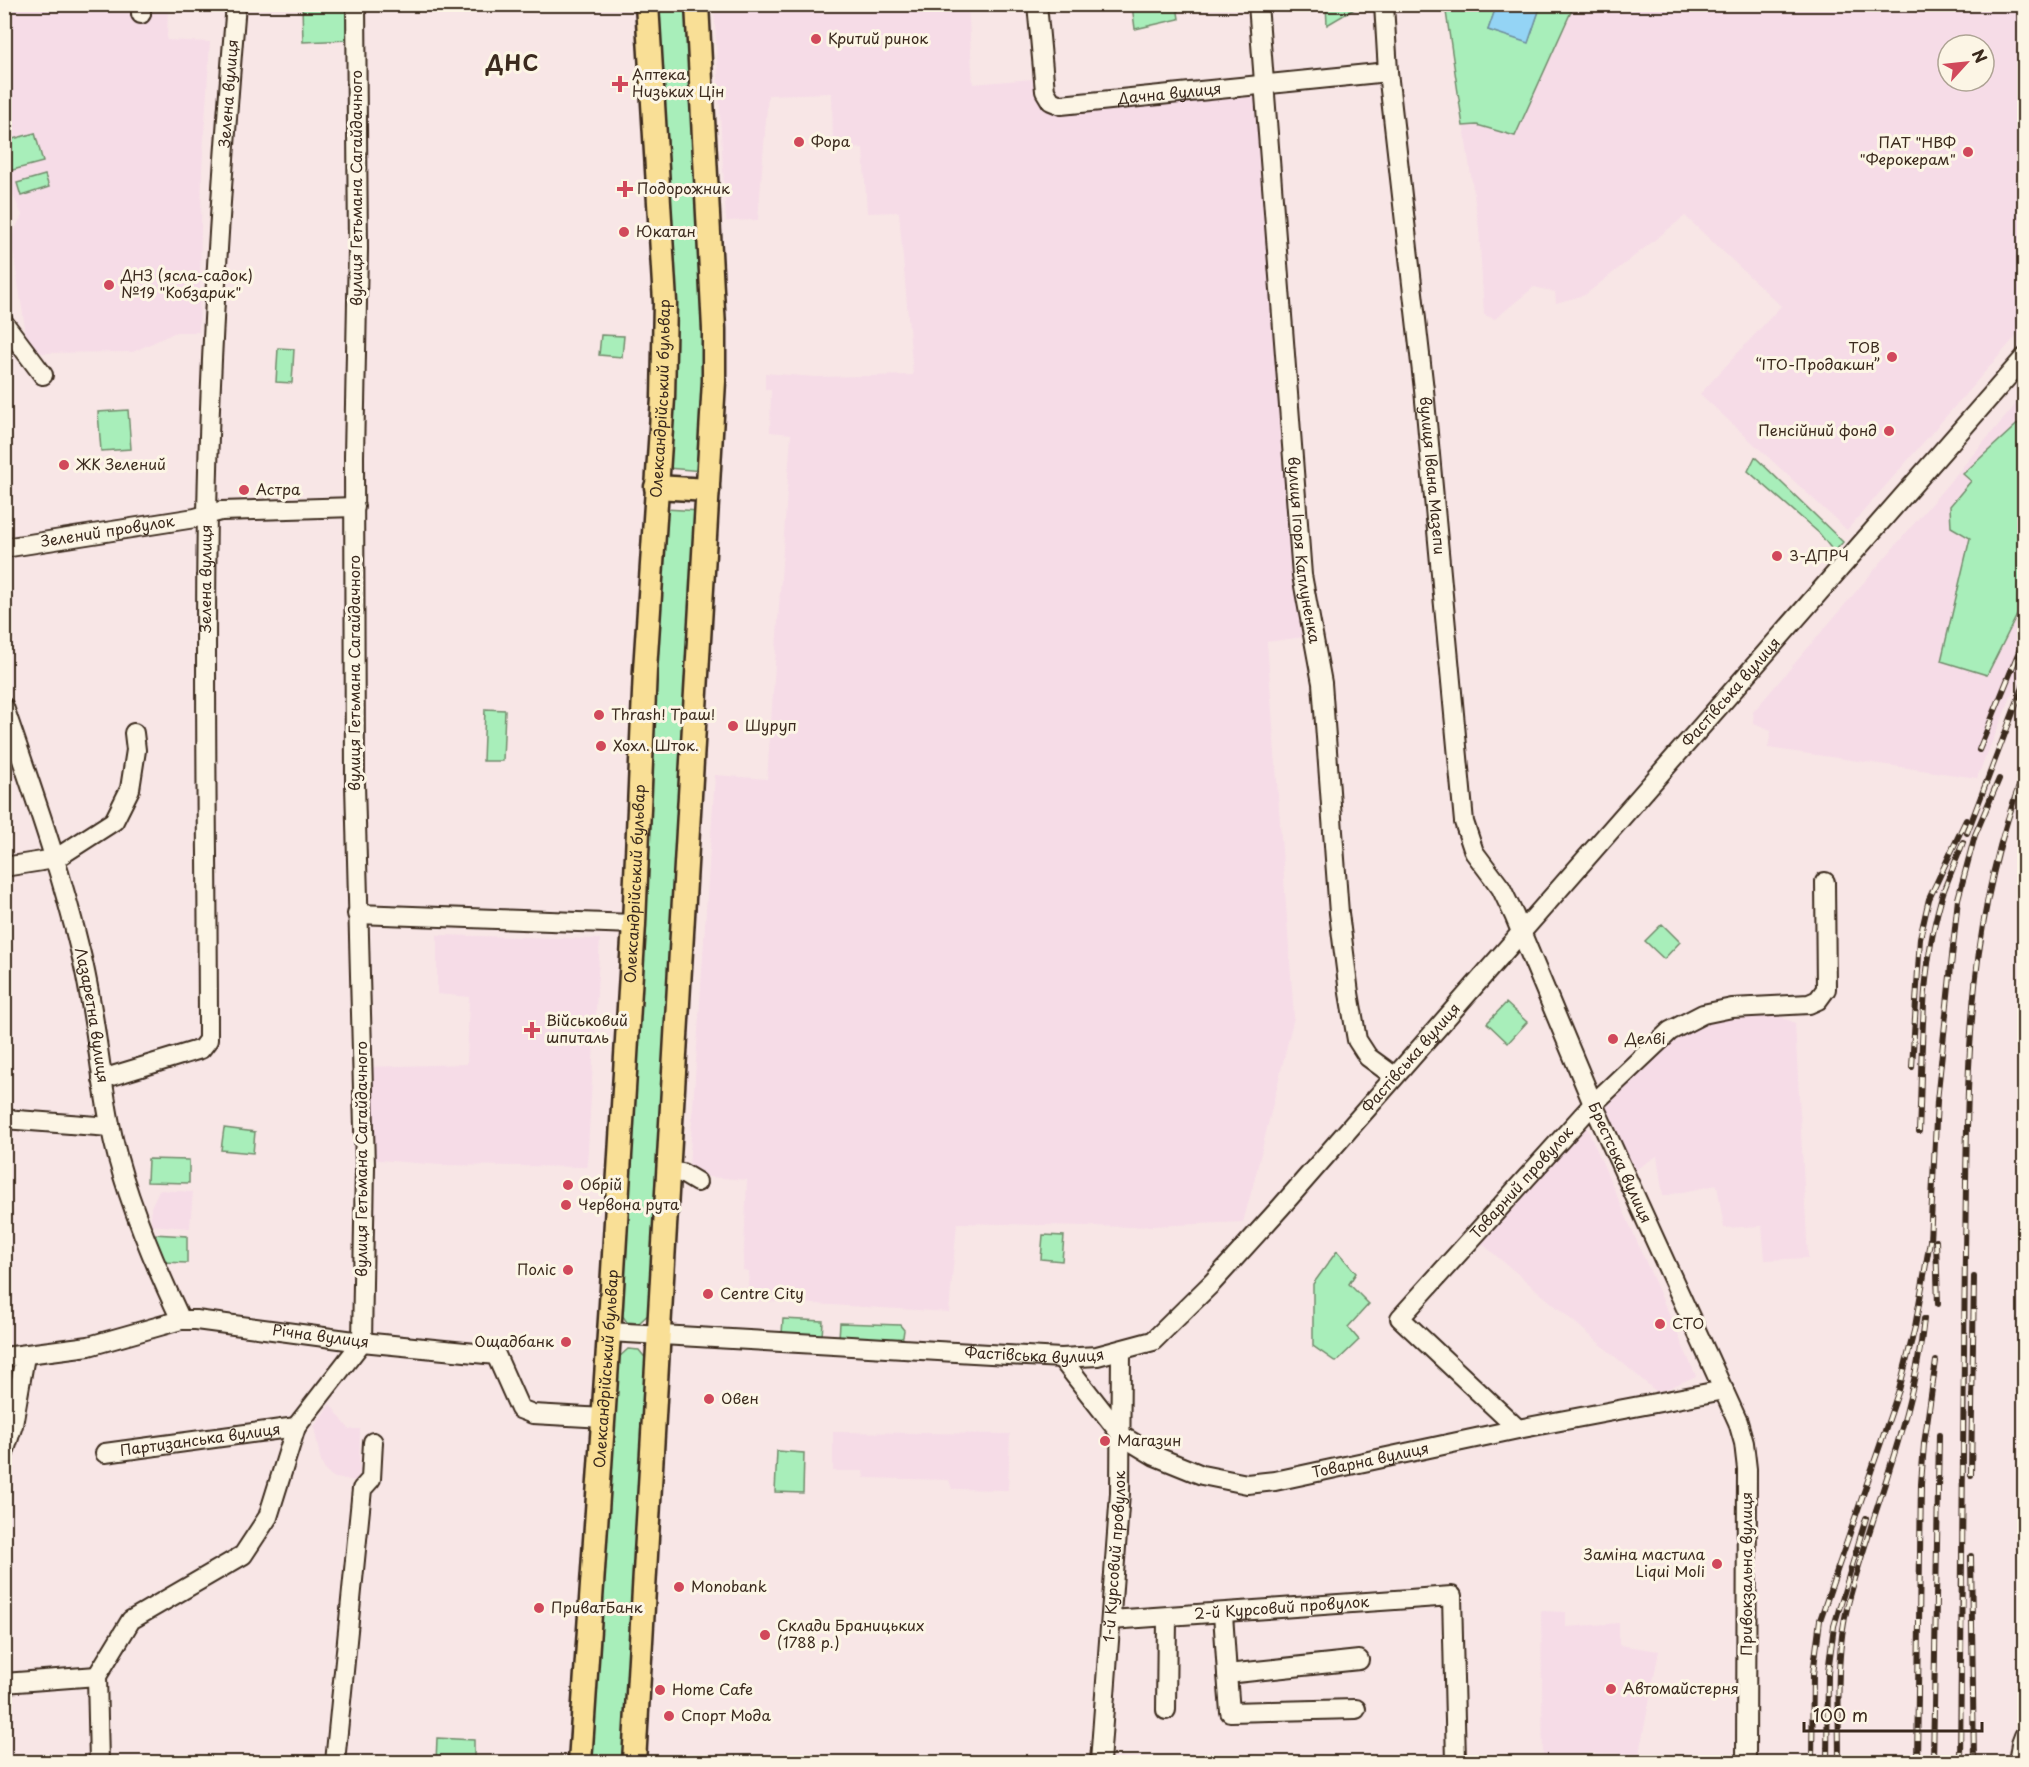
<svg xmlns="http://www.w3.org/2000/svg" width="2029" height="1767" font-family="'Playpen Sans',sans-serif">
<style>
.built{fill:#f6dce7;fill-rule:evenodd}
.green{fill:#a8eeba;stroke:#728c6c;stroke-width:1.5}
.water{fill:#94d4f5;stroke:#70909f;stroke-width:1.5}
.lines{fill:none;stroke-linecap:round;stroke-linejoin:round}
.minor-casing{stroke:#3b2a1e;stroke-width:22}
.major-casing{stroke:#3b2a1e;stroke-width:27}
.minor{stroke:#fcf5e5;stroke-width:18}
.major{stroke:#f9df96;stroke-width:22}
.rail-casing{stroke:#3b2a1e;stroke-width:6}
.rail{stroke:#fcf5e5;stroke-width:4;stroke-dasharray:11;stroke-linecap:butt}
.poi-dot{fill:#d1495b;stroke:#fcf5e5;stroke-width:2}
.labels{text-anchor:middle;stroke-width:6;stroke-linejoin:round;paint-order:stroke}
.poi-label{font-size:15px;fill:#3b2a1e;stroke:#fcf5e5;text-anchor:start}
.street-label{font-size:15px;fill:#3b2a1e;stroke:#fcf5e5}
.district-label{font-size:21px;font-weight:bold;letter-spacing:1.5px;fill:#3b2a1e;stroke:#fcf5e5}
</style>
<rect width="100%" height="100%" fill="#f8e6e6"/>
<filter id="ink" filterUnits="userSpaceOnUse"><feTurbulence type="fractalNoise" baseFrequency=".0167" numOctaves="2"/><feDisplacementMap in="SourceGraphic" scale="12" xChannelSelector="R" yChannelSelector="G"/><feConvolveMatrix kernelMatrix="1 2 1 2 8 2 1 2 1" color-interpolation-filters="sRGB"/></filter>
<g filter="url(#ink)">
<path class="built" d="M5 5H168L167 40 210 42 202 171 199 332H176L133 352 29 353 11 238 22 215 11 190 5 191Z
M714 5H968L973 84 1043 78 1051 101 1266 86 1311 636 1267 642 1294 1017 1254 1182 1243 1222 1131 1227 957 1223 949 1312 747 1300 749 1271 743 1270 747 1180 709 1177 689 1166 715 775 767 779 791 434 770 432 771 390 765 389V373L815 377 913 375 899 212 867 213 863 148 833 150 832 93 768 95 758 220 726 221Z
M1445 5H2024V327L1847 530 1700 394 1781 306 1685 216 1585 295 1556 303 1555 292 1534 287 1495 319 1484 315 1479 228ZM1948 45H1984V81H1948Z
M2024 395V666L1977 778 1768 748 1771 731 1754 724 1753 712Z
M437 935 600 939 587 1167 440 1165 367 1159 364 1067 467 1064 469 997 437 994Z
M1769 1012 1795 1023 1808 1258 1765 1260 1762 1226 1724 1228 1717 1185 1663 1196 1657 1156 1635 1170 1604 1103 1671 1039 1698 1022Z
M1585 1123 1696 1376 1658 1393 1480 1242Z
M159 1190 193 1192 190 1228 151 1225V1207Z
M330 1404 349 1429H360L359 1481 335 1478 326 1472 321 1462 314 1427Z
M833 1432 1010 1434 1008 1490 952 1489 949 1480 864 1478 863 1471H833Z
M1541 1611 1566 1612V1627L1619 1623V1645L1659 1651 1639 1754 1586 1753 1585 1762H1543Z"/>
<path class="green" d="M1326 4H1361V5L1327 25Z
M302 5H348L349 40 303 42Z
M654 5H689L707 327 703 471 667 468Z
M1132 5H1177L1179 19 1135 29Z
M1445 5H1497L1488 30 1528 42 1541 5H1574L1515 136 1477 125 1463 126Z
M35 133 43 162 5 172V141Z
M45 175 49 187 21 196 17 183Z
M601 335 624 336 622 357 599 355Z
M278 348 294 349 292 383 276 382Z
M128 410 131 449 101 451 98 412Z
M2024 418V601L1987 675 1941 661 1970 538 1951 527 1950 506 1971 481 1963 474Z
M1755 457 1843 542 1834 552 1819 533 1748 471Z
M664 509 701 511 651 1312 639 1323 627 1322 619 1311Z
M485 709 505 710 503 761H483Z
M1662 924 1680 942 1664 959 1645 941Z
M1506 1003 1527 1022 1508 1043 1487 1023Z
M224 1128 255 1132 253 1153 221 1150Z
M148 1159 189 1160V1183L147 1182Z
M153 1234 187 1236V1263L162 1262Z
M1043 1235 1064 1236 1062 1261 1041 1259Z
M1337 1251 1356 1273 1349 1284 1369 1304 1348 1327 1359 1340 1336 1362 1313 1346V1284Z
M783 1319 823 1321 822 1337 782 1334Z
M840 1323 900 1325 904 1330 903 1337 899 1340 839 1338Z
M628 1349 639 1350 647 1360 624 1762H589L618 1358Z
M777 1451 804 1453 803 1493 775 1492Z
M437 1738 474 1740V1762H436Z"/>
<path class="water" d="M1497 4 1541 5 1528 43 1488 30Z"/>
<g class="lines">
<g class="minor-casing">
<g id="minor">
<path d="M141 4V14"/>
<path id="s1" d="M1037 4 1045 91 1051 101 1061 105 1388 72"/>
<path id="s2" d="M1258 4 1302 575 1322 683 1339 913 1349 993 1357 1040 1368 1057 1394 1076"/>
<path id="s3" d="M1384 4 1388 72 1424 390 1464 822 1474 852 1501 888 1514 915 1593 1104 1738 1422 1744 1443 1747 1469 1746 1762"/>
<path d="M4 323 43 375"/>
<path id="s4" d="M4 548 195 518 221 511 355 507"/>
<path id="s5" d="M4 707C32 789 61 870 81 954 95 1010 99 1068 110 1124 122 1189 153 1261 181 1320"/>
<path d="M4 867 55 859 114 821 130 789 136 750 134 733"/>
<path d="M357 914 634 924"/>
<path id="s6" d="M102 1079 201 1049 208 1040C208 865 204 689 207 514 210 344 222 174 236 4"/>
<path d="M4 1119 110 1127"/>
<path d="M667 1172 682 1173 697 1182"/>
<path id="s7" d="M609 1332 1061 1358 1097 1356 1153 1341 1212 1283 1280 1208 2024 358"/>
<path id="s8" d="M4 1357 89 1346 181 1320H196L362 1342 496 1355 520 1409 533 1414 604 1418"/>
<path id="s9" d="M1061 1358 1122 1436 1155 1456 1202 1475 1247 1484 1275 1481 1518 1429 1724 1390"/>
<path id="s10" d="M1518 1429 1400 1318 1593 1104 1670 1031 1703 1014 1732 1008 1809 1004 1818 1000 1826 989 1825 882"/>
<path d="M4 1453 13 1425 25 1356"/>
<path id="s11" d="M105 1453 296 1427"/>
<path d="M1223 1614 1227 1674 1359 1660"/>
<path id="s12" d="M1111 1620 1452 1596 1456 1762"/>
<path d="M1227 1674 1230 1712 1356 1709"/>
<path d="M4 1683 97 1676"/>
<path d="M1166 1710 1167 1618"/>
<path d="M99 1762 97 1676 131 1620 243 1555 268 1517 296 1427 362 1342 365 1166 355 784 354 456 358 249 356 4"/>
<path d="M335 1762 362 1489 371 1479 373 1442"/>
<path id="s13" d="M1100 1762 1120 1493 1121 1350"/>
<path d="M2018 1762 2021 1744 2024 1736"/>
</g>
</g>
<g class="major-casing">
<g id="major">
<path d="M656 487 708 490"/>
<path id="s14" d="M580 1762 611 1304 634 924 645 670 663 398 665 302 647 4"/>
<path d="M634 1762 714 381V329L697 4"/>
</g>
</g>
<use href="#minor" class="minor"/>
<use href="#major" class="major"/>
<g class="rail-casing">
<path id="rail" d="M1979 750 2024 639
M1967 833 2024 684
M1912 1067 1920 938 1929 899 1966 820
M1919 1131C1923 1053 1919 969 1943 893 1949 876 1957 859 1963 842
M1936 1241 1938 1304
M1971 1475 1974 1277
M1971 1556 1974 1762
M1812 1762 1813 1674 1820 1620 1899 1390 1915 1327 1930 1241 1937 1101 1958 899 1975 835 1999 779
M1827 1762 1828 1672 1834 1626 1866 1518
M1839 1762C1839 1710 1835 1655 1848 1604 1873 1508 1914 1418 1924 1319
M1917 1762 1921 1484 1924 1444 1936 1361
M1933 1762 1939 1435
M1960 1762C1963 1592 1962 1422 1965 1252 1968 1088 1963 928 2024 773"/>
</g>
<use href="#rail" class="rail"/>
</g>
</g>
<g class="poi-dot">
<circle cx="816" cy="39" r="6"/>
<path d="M617 75h6v6h6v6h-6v6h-6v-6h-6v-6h6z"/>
<circle cx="799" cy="142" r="6"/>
<circle cx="1968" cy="152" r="6"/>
<path d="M622 180h6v6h6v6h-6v6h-6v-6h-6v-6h6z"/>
<circle cx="624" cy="232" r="6"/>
<circle cx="109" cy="285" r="6"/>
<circle cx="1892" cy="357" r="6"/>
<circle cx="1889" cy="431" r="6"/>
<circle cx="64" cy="465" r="6"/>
<circle cx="244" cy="490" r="6"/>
<circle cx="1777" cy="556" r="6"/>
<circle cx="599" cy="715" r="6"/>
<circle cx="733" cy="726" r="6"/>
<circle cx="601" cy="746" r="6"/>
<path d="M529 1021h6v6h6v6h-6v6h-6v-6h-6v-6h6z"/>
<circle cx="1613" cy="1039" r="6"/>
<circle cx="568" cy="1185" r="6"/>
<circle cx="566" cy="1205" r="6"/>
<circle cx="568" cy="1270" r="6"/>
<circle cx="708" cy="1294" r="6"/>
<circle cx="1660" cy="1324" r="6"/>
<circle cx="566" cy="1342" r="6"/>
<circle cx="709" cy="1399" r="6"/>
<circle cx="1105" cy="1441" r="6"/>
<circle cx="1717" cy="1564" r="6"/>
<circle cx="679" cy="1587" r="6"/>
<circle cx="539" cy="1608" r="6"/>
<circle cx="765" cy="1635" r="6"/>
<circle cx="1611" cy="1689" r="6"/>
<circle cx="660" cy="1690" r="6"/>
<circle cx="669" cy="1716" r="6"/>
</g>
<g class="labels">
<g class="poi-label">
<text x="828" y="44">Критий ринок</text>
<text x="632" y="80">Аптека<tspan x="632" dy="17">Низьких Цін</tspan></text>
<text x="811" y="147">Фора</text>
<text x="1956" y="148" text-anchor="end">ПАТ "НВФ<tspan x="1956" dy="17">"Ферокерам"</tspan></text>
<text x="637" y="194">Подорожник</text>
<text x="636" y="237">Юкатан</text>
<text x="121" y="281">ДНЗ (ясла-садок)<tspan x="121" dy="17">№19 "Кобзарик"</tspan></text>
<text x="1880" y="353" text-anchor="end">ТОВ<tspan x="1880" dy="17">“ІТО-Продакшн”</tspan></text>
<text x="1877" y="436" text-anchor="end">Пенсійний фонд</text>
<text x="76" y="470">ЖК Зелений</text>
<text x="256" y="495">Астра</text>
<text x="1789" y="561">3-ДПРЧ</text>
<text x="611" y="720">Thrash! Траш!</text>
<text x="745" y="731">Шуруп</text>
<text x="613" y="751">Хохл. Шток.</text>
<text x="546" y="1026">Військовий<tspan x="546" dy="17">шпиталь</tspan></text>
<text x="1625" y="1044">Делві</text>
<text x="580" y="1190">Обрій</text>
<text x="578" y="1210">Червона рута</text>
<text x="556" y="1275" text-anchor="end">Поліс</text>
<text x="720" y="1299">Centre City</text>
<text x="1672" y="1329">СТО</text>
<text x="554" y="1347" text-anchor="end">Ощадбанк</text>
<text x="721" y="1404">Овен</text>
<text x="1117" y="1446">Магазин</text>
<text x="1705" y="1560" text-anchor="end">Заміна мастила<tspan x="1705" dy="17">Liqui Moli</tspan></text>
<text x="691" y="1592">Monobank</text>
<text x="551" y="1613">ПриватБанк</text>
<text x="777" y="1631">Склади Браницьких<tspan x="777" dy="17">(1788 р.)</tspan></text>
<text x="1623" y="1694">Автомайстерня</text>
<text x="672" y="1695">Home Cafe</text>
<text x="681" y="1721">Спорт Мода</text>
</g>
<g class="street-label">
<text dy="5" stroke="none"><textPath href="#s6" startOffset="1062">Зелена вулиця</textPath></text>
<text dy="5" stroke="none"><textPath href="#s1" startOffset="219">Дачна вулиця</textPath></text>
<text transform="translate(357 188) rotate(-90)" y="5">вулиця Гетьмана Сагайдачного</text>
<text dy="5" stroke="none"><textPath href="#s14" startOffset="1366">Олександрійський бульвар</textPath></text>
<text dy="5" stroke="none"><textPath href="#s3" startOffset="474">вулиця Івана Мазепи</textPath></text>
<text dy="5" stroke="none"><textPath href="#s4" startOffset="105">Зелений провулок</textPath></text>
<text dy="5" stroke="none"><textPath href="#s2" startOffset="548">вулиця Ігоря Каплуненка</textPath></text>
<text dy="5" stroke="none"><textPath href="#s6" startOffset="576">Зелена вулиця</textPath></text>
<text transform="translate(355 673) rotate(-90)" y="5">вулиця Гетьмана Сагайдачного</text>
<text dy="5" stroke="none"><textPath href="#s7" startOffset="1416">Фастівська вулиця</textPath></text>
<text dy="5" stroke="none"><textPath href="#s14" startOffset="880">Олександрійський бульвар</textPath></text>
<text dy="5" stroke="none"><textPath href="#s5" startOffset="321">Лазаретна вулиця</textPath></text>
<text dy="5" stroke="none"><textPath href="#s7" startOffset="930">Фастівська вулиця</textPath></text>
<text transform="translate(362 1159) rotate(-90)" y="5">вулиця Гетьмана Сагайдачного</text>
<text dy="5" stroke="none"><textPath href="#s3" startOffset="1198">Брестська вулиця</textPath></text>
<text dy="5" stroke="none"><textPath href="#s10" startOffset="344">Товарний провулок</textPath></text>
<text dy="5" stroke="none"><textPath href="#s8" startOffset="322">Річна вулиця</textPath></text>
<text dy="5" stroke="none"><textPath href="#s7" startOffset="426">Фастівська вулиця</textPath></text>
<text dy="5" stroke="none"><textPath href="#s14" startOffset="394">Олександрійський бульвар</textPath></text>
<text dy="5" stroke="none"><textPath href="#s11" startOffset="96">Партизанська вулиця</textPath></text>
<text dy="5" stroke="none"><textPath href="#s9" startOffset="360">Товарна вулиця</textPath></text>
<text dy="5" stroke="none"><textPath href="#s13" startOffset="206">1-й Курсовий провулок</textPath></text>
<text transform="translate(1747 1574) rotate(-90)" y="5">Привокзальна вулиця</text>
<text dy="5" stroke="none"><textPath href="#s12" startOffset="171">2-й Курсовий провулок</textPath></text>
</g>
<g class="district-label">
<text x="513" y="71">ДНС</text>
</g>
</g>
<rect width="2029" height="1767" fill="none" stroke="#fcf5e5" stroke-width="24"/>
<rect x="12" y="12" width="2005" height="1743" fill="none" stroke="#3b2a1e" stroke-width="2" filter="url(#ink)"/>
<g transform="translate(1966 63) rotate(63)"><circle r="28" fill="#fcf5e5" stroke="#afa495" stroke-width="1.5"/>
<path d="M0-4.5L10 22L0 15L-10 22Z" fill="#d1495b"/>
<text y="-9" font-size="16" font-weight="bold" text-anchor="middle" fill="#3b2a1e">N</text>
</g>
<path d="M1804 1722v9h178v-9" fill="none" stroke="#3b2a1e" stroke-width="3"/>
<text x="1813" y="1722" font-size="18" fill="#3b2a1e" stroke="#fcf5e5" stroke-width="4.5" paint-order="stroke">100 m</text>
</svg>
